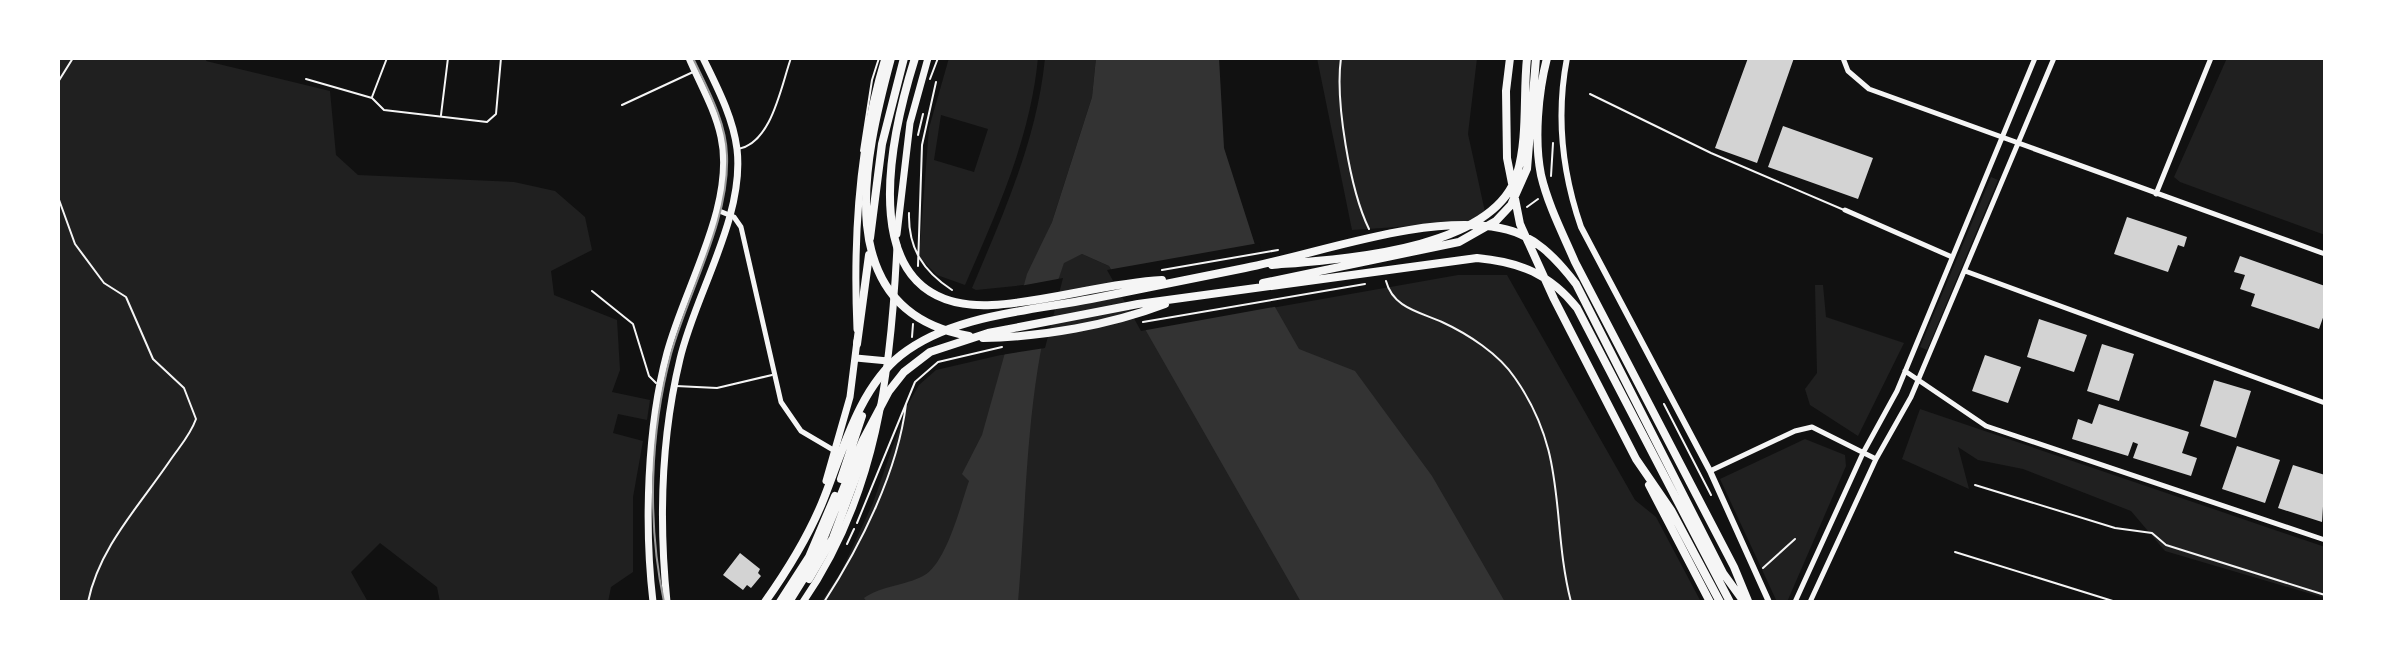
<svg xmlns="http://www.w3.org/2000/svg" width="2383" height="660" font-family="'Sofia Sans Condensed',sans-serif">
<style>
.green{fill:#202020;fill-rule:evenodd}
.water{fill:#333}
.pier{fill:#111}
.building{fill:#d3d3d3}
.lines{fill:none;stroke-linecap:round;stroke-linejoin:round}
.path{stroke:#f5f5f5;stroke-width:2}
.service{stroke:#f5f5f5;stroke-width:2}
.minor{stroke:#f5f5f5;stroke-width:5}
.tertiary{stroke:#f5f5f5;stroke-width:6}
.secondary{stroke:#f5f5f5;stroke-width:7}
.trunk{stroke:#f5f5f5;stroke-width:8}
.tram{stroke:#9a9a9a;stroke-width:2}
</style>
<rect width="100%" height="100%" fill="#111"/>
<path class="green" d="M58 58H207L206 61 330 91 336 155 358 175 514 182 555 191 585 217 592 250 551 271 554 295 617 320 620 370 612 392 650 400 647 420 618 414 613 433 643 441 633 497V572L611 587 608 602H440L437 587 380 543 351 572 368 602H58Z
M949 58H1038C1030 140 997 211 965 285L937 275 919 257 929 128ZM941 115 988 129 974 172 934 160Z
M1045 58H1096L1092 97 1052 222 1024 285 976 290 972 288C1004 212 1037 140 1045 58Z
M1317 58H1477L1468 134 1487 221 1352 230Z
M2227 58H2325V235L2180 182 2174 177Z
M1991 177 1998 180 1927 350 1920 347Z
M1082 254 1109 266 1146 330 1458 275H1507L1635 500 1656 517 1701 602H821L841 572 873 503 907 406 919 385 936 370 1005 354 1054 291 1064 262Z
M1815 285H1823L1826 317 1904 343 1858 436 1810 405 1805 389 1817 373Z
M1920 409 2325 547V598L2165 551 2131 511 2023 469 1978 460 1958 447 1969 489 1902 459Z
M1805 439 1845 455 1846 466 1787 602H1777L1720 479Z"/>
<path class="water" d="M1096 58H1219L1224 148 1275 307 1299 349 1355 371 1432 476 1505 602H1301L1109 266 1082 254 1064 263C1025 372 1028 488 1018 602H867L864 598C883 585 904 586 923 576 946 565 961 504 969 481L962 474 982 435 1027 274 1052 222 1092 97Z"/>
<path class="pier" d="M1259 243 1279 306 1141 331 1107 270Z
M1063 278 1045 348 1001 355 1020 286Z"/>
<path class="building" d="M1748 58H1794L1757 163 1715 148Z
M1783 126 1873 158 1858 199 1768 167Z
M2127 217 2187 237 2184 247 2178 245 2168 272 2114 254Z
M2240 256 2325 286V312L2319 329 2251 306 2255 294 2240 289 2245 275 2234 272Z
M2039 319 2087 335 2074 372 2027 357Z
M2102 344 2134 354 2119 401 2087 391Z
M1985 355 2021 367 2008 403 1972 391Z
M2214 380 2251 391 2236 438 2200 426Z
M2099 404 2189 432 2182 453 2197 458 2191 476 2133 458 2138 444 2133 442 2128 456 2072 439 2078 419 2092 424Z
M2237 446 2280 460 2265 503 2222 489Z
M2293 465 2325 475 2322 522 2278 508Z
M740 553 760 569 758 573 761 576 751 588 747 585 743 590 723 575Z"/>
<g class="lines">
<path class="path" d="M1341 58C1335 101 1350 190 1369 229
M58 82 73 58
M918 135 923 114
M1551 176 1553 143
M58 197 75 244 104 283 126 297 153 359 184 388 196 419C190 436 179 447 169 462 139 506 99 548 88 602
M1527 207 1538 199
M909 213C908 248 923 271 952 290
M918 266 922 145 936 82
M1162 270 1278 250
M1386 281C1393 308 1420 312 1442 322 1468 334 1499 354 1515 378 1569 455 1550 519 1571 602
M1143 322 1365 284
M912 337 913 324
M1664 404 1711 495
M857 523 915 382 938 362 1002 347
M847 544 854 529
M1763 568 1795 539
M824 602C861 545 898 471 906 404"/>
<path class="service" d="M306 79 372 98 384 110 487 122 496 114 501 58
M930 79 938 58
M1590 94 1711 153 1844 210
M372 97 387 58
M622 105 693 72
M441 115 448 58
M738 149C772 143 781 86 791 58
M861 151 872 80 879 58
M592 291 633 324 649 376 656 383
M676 386 717 388 772 375
M1975 485 2115 528 2152 533 2166 545 2325 595
M1955 552 2116 602"/>
<path class="minor" d="M1843 58 1848 71 1869 89 2325 254
M2156 194 2211 58
M717 210 734 217 741 227 781 402 801 431 835 451
M1845 210 1952 257
M1965 271 2325 403
M1905 371 1986 426 2325 540
M1710 471 1795 431 1812 427 1876 459
M1795 602 1863 453 1897 391 2035 58
M1810 602 1876 459 1911 397 2054 58"/>
<path class="tertiary" d="M1567 58C1556 115 1562 172 1581 227L1710 471 1769 602"/>
<path class="secondary" d="M897 234 910 123 928 58
M857 329C853 238 858 146 885 58
M856 358 888 361
M826 481 850 397 857 341
M653 602C644 525 647 428 667 353 684 288 736 204 721 137 715 109 700 84 689 58
M667 602C659 523 661 438 680 359 695 294 745 217 737 149 733 117 717 87 703 58
M803 602C877 495 891 373 897 246"/>
<path class="trunk" d="M891 58C864 158 828 311 969 336
M915 58C889 141 851 312 992 305 1049 302 1105 283 1162 280
M1510 58 1506 91 1507 158 1520 224 1554 299 1636 459 1671 510 1720 602
M1547 58C1538 93 1534 140 1541 175 1548 205 1563 234 1575 262L1734 567 1748 601
M870 238 882 144 904 58
M1272 265C1340 259 1494 251 1517 174 1528 137 1523 96 1527 58
M1263 283 1459 242 1496 221 1511 205 1527 169 1536 58
M983 338C1042 337 1110 325 1165 304
M857 344 869 255
M841 479 862 416
M1649 485 1710 602
M809 579 833 538 875 426
M765 602C787 571 807 539 822 503 842 454 858 389 901 355 952 315 1029 311 1091 299 1142 289 1193 278 1245 268 1321 253 1423 214 1500 228 1534 234 1556 258 1576 284L1723 573 1744 602
M780 602 809 557 835 496
M789 602 814 562 863 440 889 391 904 372 930 352 988 333 1138 304 1477 258C1520 262 1550 274 1577 308L1730 602"/>
<path class="tram" d="M664 602C647 522 650 433 671 354 688 292 730 220 727 155 726 121 707 88 693 58"/>
</g>
<rect width="2383" height="660" fill="none" stroke="#ffffff" stroke-width="120"/>
</svg>
